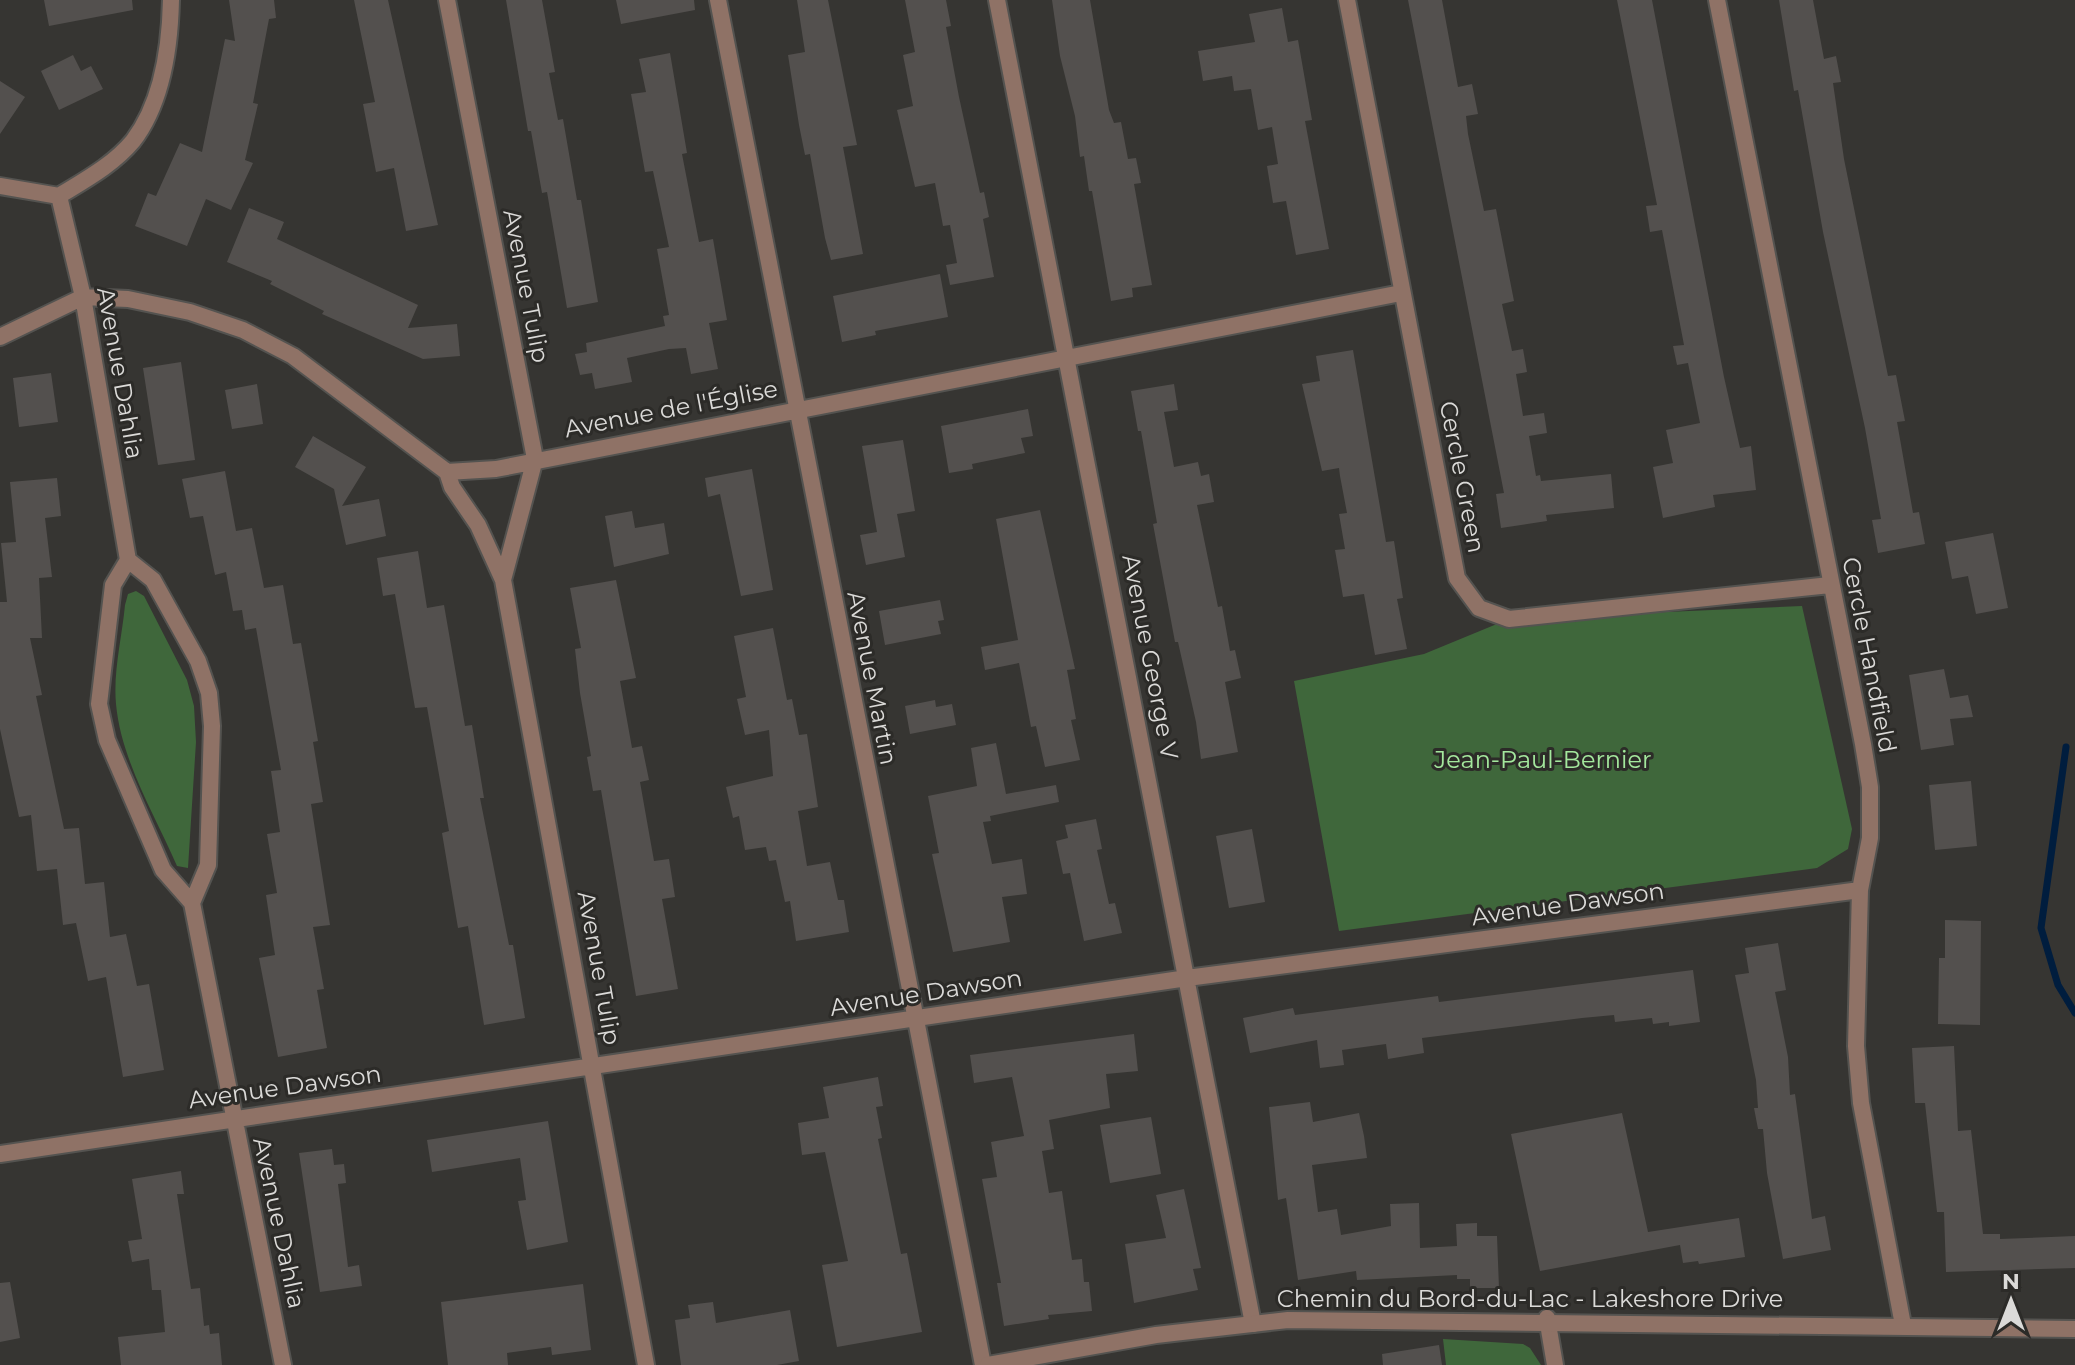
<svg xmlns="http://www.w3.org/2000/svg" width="2075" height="1365" font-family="Montserrat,sans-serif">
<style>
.green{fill:#3f673b}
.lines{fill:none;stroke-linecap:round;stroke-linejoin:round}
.stream{stroke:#001d3e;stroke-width:7}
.building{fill:#53504e}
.minor-casing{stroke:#545350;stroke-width:20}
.tertiary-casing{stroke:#545350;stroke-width:20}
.minor{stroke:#8f7266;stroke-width:16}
.tertiary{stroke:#8f7266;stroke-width:16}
.labels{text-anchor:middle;stroke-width:6;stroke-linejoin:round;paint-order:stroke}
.street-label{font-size:24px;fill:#dbdad8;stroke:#2c2b28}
.park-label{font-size:24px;fill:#a4e89d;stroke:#2c2b28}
</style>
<rect width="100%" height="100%" fill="#363532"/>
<path class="green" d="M136 591 144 596 187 680 194 706 196 742 188 868 177 866C155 815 121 760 116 704 113 672 122 637 125 605L128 594Z
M1802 606 1852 829 1848 849 1817 868 1339 931 1294 681 1424 654 1509 619Z
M1443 1339 1523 1344 1530 1348 1541 1365H1446Z"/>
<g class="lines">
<path class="stream" d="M2066 747 2041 928 2058 985 2075 1013"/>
</g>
<path class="building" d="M44 0H132L133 10 49 26Z
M229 0H274L276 18 269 19 253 103 258 104 245 160 253 163 231 210 206 199 187 246 135 226 148 193 156 196 180 143 202 152 225 39 235 41Z
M354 0H388L438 225 406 231 394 168 376 172 363 104 375 102Z
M506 0H542L555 72 549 73 558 120 563 119 577 200H581L598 302 567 308 547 192 542 193 531 131H528Z
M616 0H694L695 10 621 24Z
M797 0H828L857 145 843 147 863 254 831 260 825 238 810 154 805 155 799 125 788 55 805 52Z
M905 0H946L951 26 946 27 959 97 980 193 984 192 989 217 983 219 994 277 950 285 946 265 957 263 950 225 943 226 935 183 915 187 897 110 913 106 903 55 915 52Z
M1052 0H1090L1109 110 1114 123 1121 122 1128 159 1136 158 1141 183 1134 184 1152 285 1132 288 1133 297 1111 301 1092 191H1089L1084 156 1080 157 1075 116 1060 56Z
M1408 0H1442L1458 87 1472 84 1478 114 1466 116 1468 134 1484 211 1496 209 1514 301 1502 304 1512 351 1523 349 1527 372 1516 374 1523 416 1544 413 1547 433 1529 436 1536 476 1540 475 1541 481 1611 474 1614 508 1546 515 1547 521 1501 528 1496 494 1504 493Z
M1617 0H1652L1724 377 1740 448 1751 446 1756 490 1713 495 1715 507 1663 518 1653 467 1673 463 1666 430 1700 423 1688 363 1677 365 1673 346 1684 345 1662 230 1650 232 1646 206 1657 205Z
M1779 0H1813L1824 59 1836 56 1841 82 1833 83 1844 159 1888 376 1896 375 1905 421 1897 422 1913 513 1919 512 1925 544 1878 553 1872 520 1881 519 1865 428 1823 232 1798 90 1794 91Z
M1282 8 1288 42 1298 40 1312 120 1305 121 1329 249 1296 255 1286 201 1273 203 1267 166 1278 164 1272 127 1258 130 1251 89 1234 91 1232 76 1203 81 1198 51 1255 42 1249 14Z
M670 53 687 153 682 154 699 242 713 239 727 320 709 323 718 369 691 374 686 348 669 349 627 358 632 382 595 389 592 373 580 375 575 354 587 352 586 343 665 326 663 316 669 315 657 249 669 247 653 171 645 172 631 94 646 92 639 59Z
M73 55 81 71 91 66 103 89 59 110 41 71Z
M0 81 25 97 0 134Z
M249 208 284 222 277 239 418 305 408 328 457 324 460 356 423 359 322 314 324 311 270 284 272 281 227 262Z
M940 274 948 317 875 331 876 335 842 342 833 296Z
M1353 350 1386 542 1394 541 1403 598 1397 599 1407 649 1375 655 1364 594 1343 597 1335 550 1345 549 1339 514 1347 513 1340 476 1339 468 1322 471 1302 384 1320 381 1316 356Z
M181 362 195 460 158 465 143 368Z
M51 373 58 422 19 427 13 378Z
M257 384 263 424 232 429 225 390Z
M1174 384 1178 410 1164 412 1174 467 1198 462 1201 476 1209 474 1214 502 1197 505 1218 607 1222 606 1230 651 1235 650 1241 678 1225 682 1238 752 1201 759 1196 722 1178 642H1175L1153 524 1157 523 1141 431H1138L1131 391Z
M1028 409 1033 436 1021 438 1025 453 972 464 973 469 949 473 941 426Z
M313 436 366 467 342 506 379 499 386 536 346 545 334 489 295 467Z
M903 440 915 511 897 514 905 557 866 565 860 535 877 532 862 446Z
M752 469 773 590 741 596 720 494 708 497 705 478Z
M225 471 236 531 252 528 264 588 283 585 293 644 301 643 318 741 313 742 323 802 311 804 330 925 313 927 324 989 317 990 327 1048 278 1057 259 958 275 955 266 895 277 893 267 834 280 832 271 771 281 770 256 628 245 630 242 610 233 611 226 572 215 575 203 516 190 518 182 479Z
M57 478 61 516 45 518 52 577 39 578 42 638H30L42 695 36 696 64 829 79 828 85 884 104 882 110 937 126 934 137 986 149 984 164 1070 123 1077 106 977 88 981 76 923 63 925 57 869 37 871 31 815 19 817 0 729V602H7L1 543 16 542 10 482Z
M1040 510 1075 669 1067 670 1076 719 1071 720 1080 760 1045 767 1036 726 1031 727 1019 663 985 670 981 647 1018 640 996 519Z
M632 511 635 528 664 523 669 554 614 567 605 516Z
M1993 533 2008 608 1976 614 1968 576 1952 579 1945 542Z
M418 551 427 608 444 605 465 726 472 725 484 798H480L509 945H513L525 1018 484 1025 468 926 458 928 442 833 449 831 427 707 415 708 395 594 383 596 377 558Z
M616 580 636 678 620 681 632 748 642 746 649 780 640 782 654 861 669 859 675 897 662 899 678 989 636 996 601 790 593 791 587 757 591 756 580 693 575 649 581 648 570 588Z
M940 600 944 620 938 621 941 634 885 645 879 611Z
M773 628 787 700 792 699 799 735 807 734 818 807 798 811 807 866 830 862 838 900H844L849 932 796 941 790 901 785 902 776 860 769 861 766 847 745 850 739 816 733 818 726 787 773 776 769 730 745 735 737 699 746 697 734 636Z
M1944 669 1950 698 1968 695 1973 717 1950 719 1954 745 1921 750 1909 675Z
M935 700 936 707 952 704 956 725 910 734 905 706Z
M996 743 1006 794 1056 785 1059 802 990 816 991 821 983 822 992 864 1022 859 1027 894 1002 897 1010 942 953 952 932 854 939 853 928 796 977 786 971 748Z
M1971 781 1977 846 1935 850 1929 785Z
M1096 819 1102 849 1097 850 1109 904 1115 903 1122 933 1084 941 1070 873 1063 874 1056 841 1068 838 1065 825Z
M1252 829 1265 902 1229 908 1216 836Z
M1945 920 1981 921 1980 1025 1938 1024 1939 958H1945Z
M1778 943 1786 990 1775 992 1788 1057 1790 1095 1795 1094 1812 1219 1825 1216 1831 1250 1783 1259 1767 1173 1763 1129H1758L1754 1108H1758L1756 1080 1735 975 1749 973 1745 948Z
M1693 970 1700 1022 1669 1026V1022L1653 1024 1652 1018 1615 1022 1614 1015 1582 1018 1422 1038 1424 1053 1388 1059 1386 1044 1342 1050 1344 1065 1320 1068 1317 1040 1250 1053 1243 1018 1293 1008 1295 1015 1438 996 1439 1002Z
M1134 1034 1138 1071 1106 1074 1110 1108 1049 1120 1054 1149 1042 1151 1049 1193 1062 1191 1072 1260 1082 1259 1084 1282H1089L1092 1311 1048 1315 1049 1319 1004 1326 997 1283H1001L982 1179 997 1177 991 1142 1024 1136 1012 1077 974 1083 970 1055Z
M1954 1046 1958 1131 1971 1130 1983 1234H2000V1239L2075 1236V1268L1946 1272 1944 1212H1937L1925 1103H1915L1912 1048Z
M878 1077 883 1106 876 1107 882 1138 878 1139 901 1254 907 1253 922 1332 837 1347 822 1265 848 1261 825 1152 802 1155 798 1123 829 1118 823 1087Z
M1310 1102 1313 1122 1359 1113 1364 1136 1367 1158 1312 1165 1318 1212 1337 1209 1341 1235 1391 1226 1390 1204 1419 1203 1420 1248 1457 1246 1456 1224 1477 1223V1236H1497L1499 1288H1470V1279H1457V1275L1357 1280 1356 1271 1298 1280 1286 1198 1278 1200 1269 1107Z
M1622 1113 1648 1232 1739 1218 1745 1257 1699 1264 1698 1261 1683 1263 1680 1245 1540 1271 1511 1134Z
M1151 1117 1161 1174 1110 1183 1100 1125Z
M548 1121 568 1242 527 1250 518 1201 526 1200 520 1158 432 1172 427 1140Z
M332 1149 334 1165 344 1164 346 1183 338 1184 348 1267 359 1265 362 1286 320 1292 299 1153Z
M181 1171 184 1194H177L191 1289 200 1288 204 1326 209 1325 210 1334 219 1333 222 1365H121L118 1337 165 1332 161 1290H152L149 1259 132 1262 128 1241 142 1239 132 1179Z
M1184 1189 1201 1268 1193 1269 1198 1290 1134 1303 1125 1244 1166 1238 1156 1195Z
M10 1282 20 1338 0 1342V1283Z
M583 1284 591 1350 552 1355 551 1347 507 1353 508 1365H448L441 1302Z
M713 1302 716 1323 790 1310 799 1361 777 1365H681L675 1320 690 1318 688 1305Z
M1439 1345 1442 1365H1383L1382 1354Z"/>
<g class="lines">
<g class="minor-casing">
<path id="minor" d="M447 0 535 459 503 580
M718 0 983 1365
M997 0 1253 1324
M1347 0 1457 578 1479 608 1509 619 1830 585
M1717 0 1863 744 1870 787V838L1860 890 1856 1046 1861 1103 1903 1325
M0 186 59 196
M59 196 83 297 128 560 113 585 99 704 107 740 163 870 192 903 283 1365
M59 196C85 180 113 165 133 141 162 103 170 46 171 0
M0 337 83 297 128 299 190 312 243 330 293 356 447 472 496 469 1401 293
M447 472 452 487 478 525 503 580 646 1365
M128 560 153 580 198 661 209 693 212 726 208 865 192 903
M0 1154 1187 978 1860 890
M1547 1318 1555 1365"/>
</g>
<g class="tertiary-casing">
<path id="tertiary" d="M988 1365 1156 1335 1288 1320 2075 1329"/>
</g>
<use href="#minor" class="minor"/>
<use href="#tertiary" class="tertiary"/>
</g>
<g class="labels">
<g class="street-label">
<text transform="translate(526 286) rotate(79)" y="8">Avenue Tulip</text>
<text transform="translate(120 373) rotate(80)" y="8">Avenue Dahlia</text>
<text transform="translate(671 409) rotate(-11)" y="8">Avenue de l'Église</text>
<text transform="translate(1462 477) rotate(79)" y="8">Cercle Green</text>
<text transform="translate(1869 655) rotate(79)" y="8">Cercle Handfield</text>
<text transform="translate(1150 657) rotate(79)" y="8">Avenue George V</text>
<text transform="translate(872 678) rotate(79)" y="8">Avenue Martin</text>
<text transform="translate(1568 904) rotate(-8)" y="8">Avenue Dawson</text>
<text transform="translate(599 968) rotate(80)" y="8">Avenue Tulip</text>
<text transform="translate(926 993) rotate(-9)" y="8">Avenue Dawson</text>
<text transform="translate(285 1087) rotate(-8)" y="8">Avenue Dawson</text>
<text transform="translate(279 1223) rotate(78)" y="8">Avenue Dahlia</text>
<text x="1530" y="1307">Chemin du Bord-du-Lac - Lakeshore Drive</text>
</g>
<g class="park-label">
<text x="1543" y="768">Jean-Paul-Bernier</text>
</g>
</g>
<g transform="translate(2011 1301)" stroke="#2c2b28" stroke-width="6" paint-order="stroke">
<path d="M0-6L14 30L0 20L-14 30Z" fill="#dbdad8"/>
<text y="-12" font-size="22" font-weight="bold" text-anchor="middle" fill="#dbdad8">N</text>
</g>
</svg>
